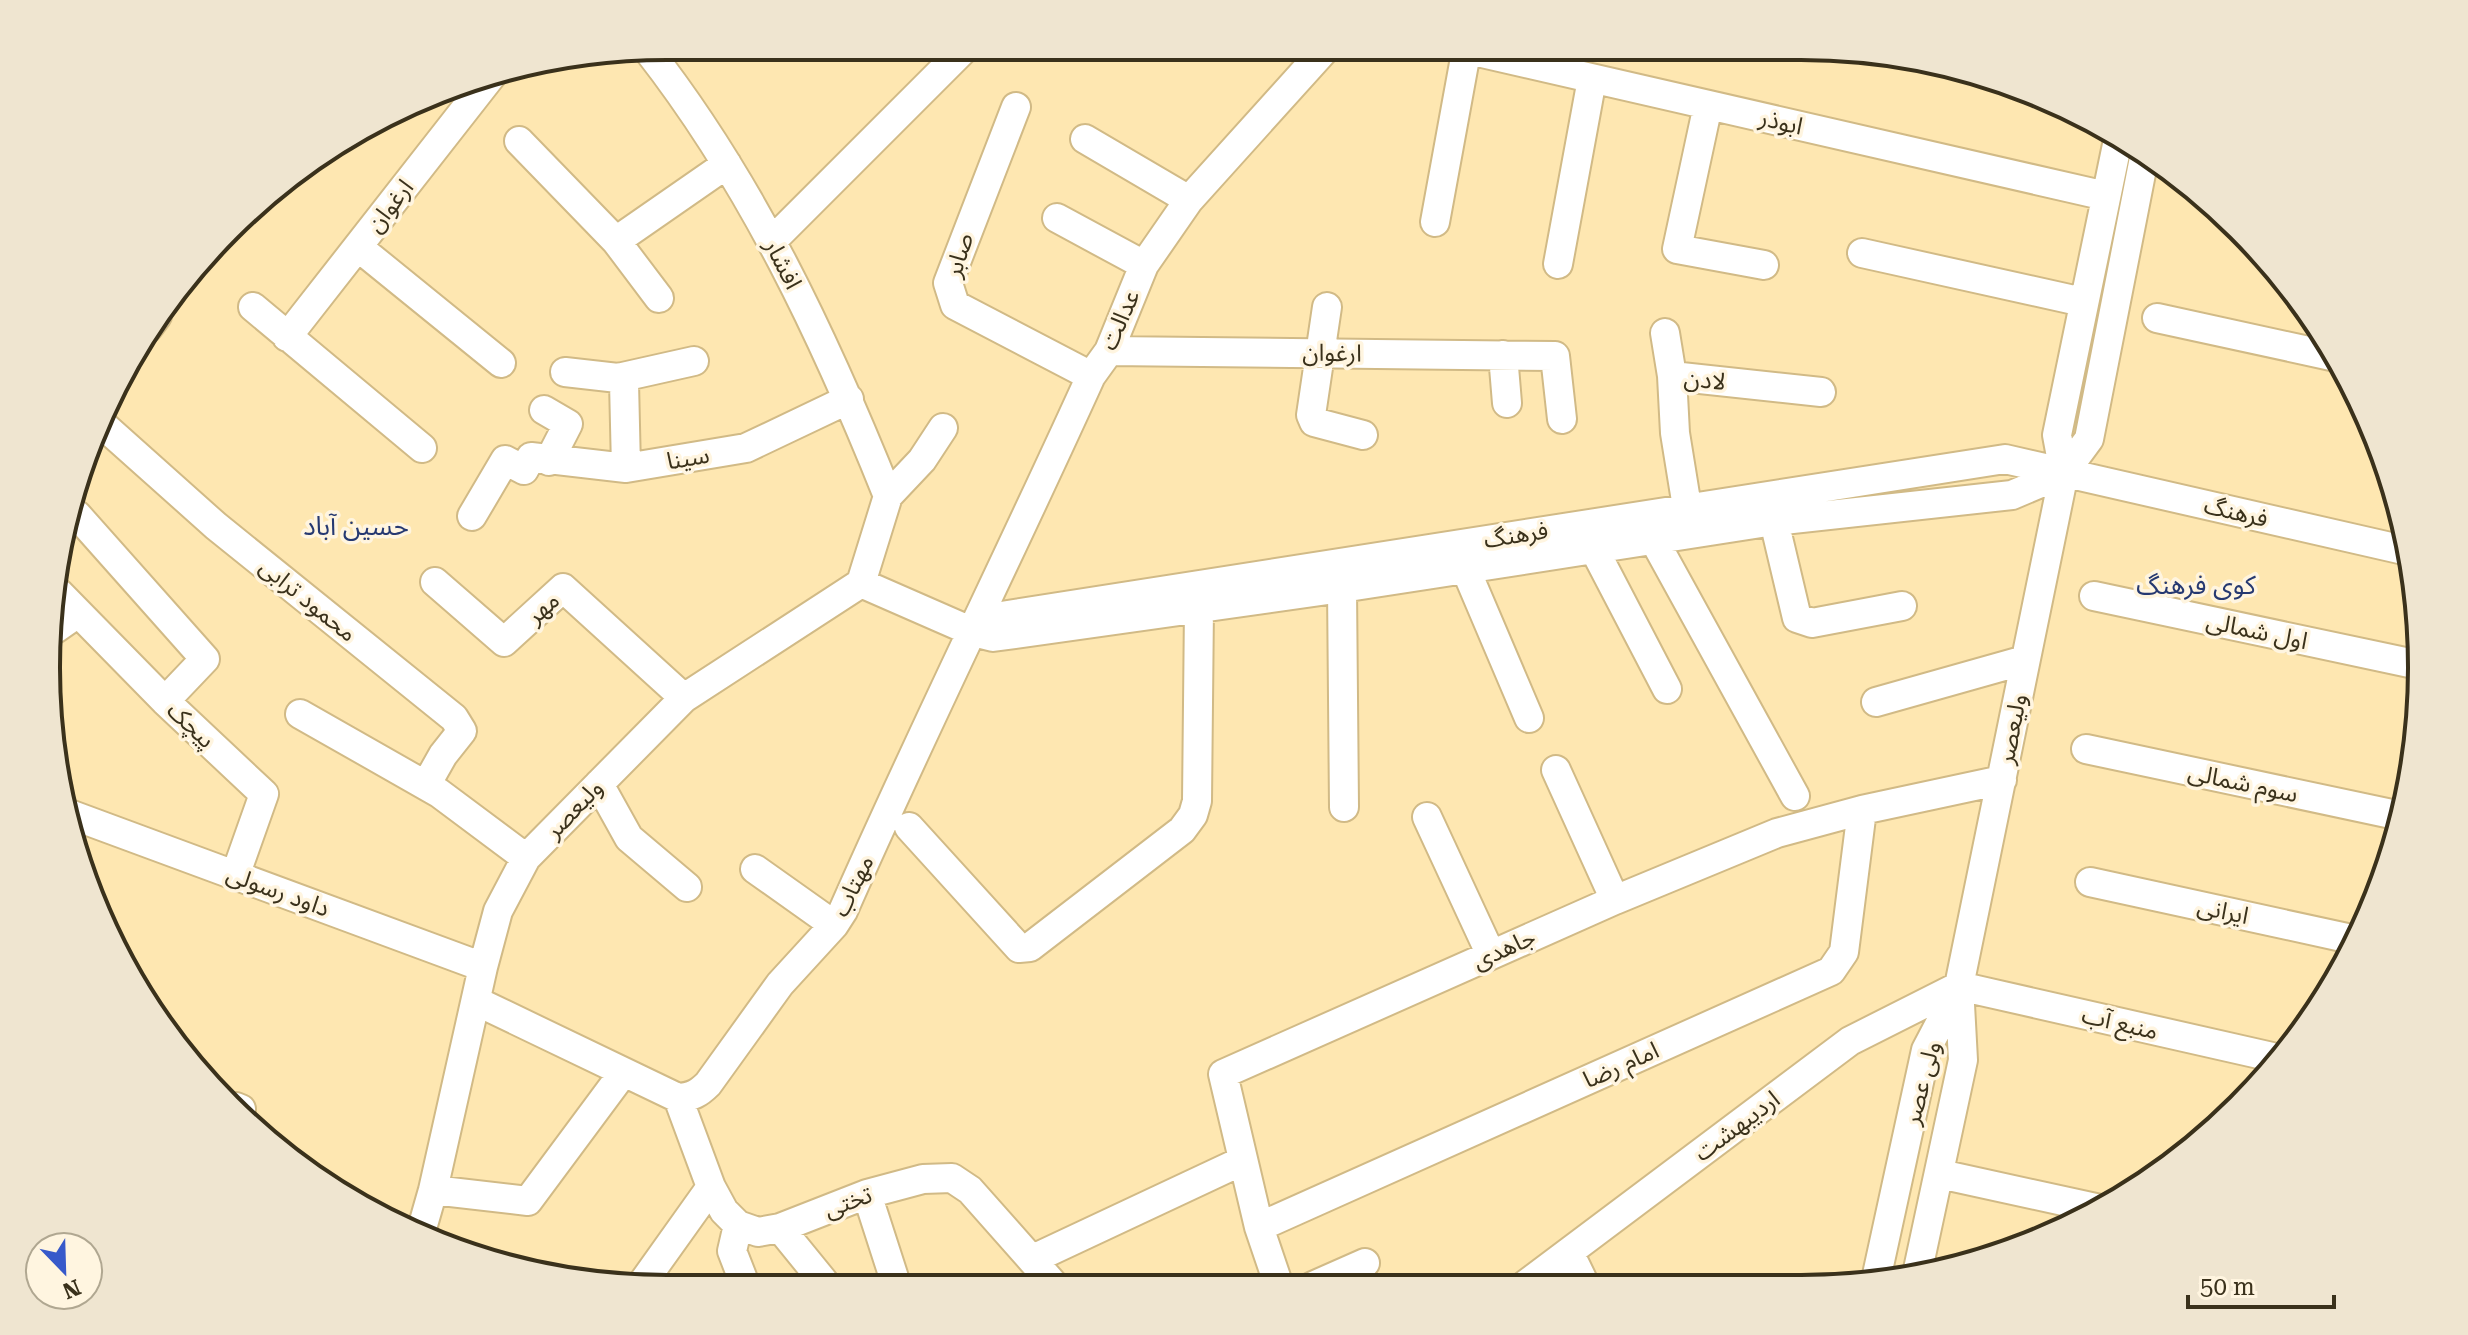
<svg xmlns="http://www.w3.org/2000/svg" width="2468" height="1335" font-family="'Roboto Serif','Noto Sans Arabic',serif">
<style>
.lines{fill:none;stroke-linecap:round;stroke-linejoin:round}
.minor-casing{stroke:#d1ba86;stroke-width:32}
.minor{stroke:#fff;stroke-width:28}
.labels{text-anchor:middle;stroke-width:7;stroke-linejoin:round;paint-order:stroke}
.street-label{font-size:24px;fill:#3a311b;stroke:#fff5e0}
.neighbourhood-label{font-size:26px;fill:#263971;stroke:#fff5e0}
.rim{fill:none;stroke:#3a311b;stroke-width:4}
</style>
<rect width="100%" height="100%" fill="#fee7b1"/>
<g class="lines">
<g class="minor-casing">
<path id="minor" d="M1456 47 2106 196
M647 49C752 183 825 339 888 496
M1708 105 1677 249 1764 265
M1016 107 948 283 955 305 1091 376
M1085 139 1189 200
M519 141 616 241 659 298
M1057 218 1144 265
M1435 222 1467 47
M616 241 727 164
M772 241 963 50
M358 247 501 363
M1862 253 2083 302
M1558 264 1592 79
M253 307 422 448
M1327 307 1311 415 1314 422 1363 435
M2157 318 2336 357
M148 328 157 316
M1665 333 1672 376
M287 337 492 75
M1109 351 1555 356 1562 419
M1503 355 1507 403
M565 372 618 378 624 382 626 468
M618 378 694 361
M544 410 568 424 549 461
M104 426 216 526 454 718 462 731 443 755 426 785
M2064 473 2089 439 2145 153
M1687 507 1675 433 1672 376 1821 392
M77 515 205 659 165 701
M472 516 505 460 524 470 531 457 626 468 746 448 849 399
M1774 521 1797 618 1812 623 1902 606
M1654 540 1795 796
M1594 549 1667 689
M1466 570 1529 718
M435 582 504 642 563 588 684 698
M861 583 973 632 993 637 1342 588 1774 521 2012 495 2064 473
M1342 588 1344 807
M59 593 165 701 264 794 235 876
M2094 596 2419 665
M55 629 78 613
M973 632 995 617 2005 459 2408 551
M1876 702 2025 660
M300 714 439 793 526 858
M2086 749 2401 816
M1556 770 1615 900
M599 784 629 838 687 887
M72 815 483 967
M1427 817 1491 955
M909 827 1019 948 1030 947 1182 830 1193 815 1197 801 1199 607
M755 869 834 925
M2090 882 2356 940
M1959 986 2281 1059
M476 1001 678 1098C692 1097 699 1093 708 1084L780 984 834 925 843 911C922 731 1010 555 1091 376L1109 351 1144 265 1189 200 1327 47
M678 1098 711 1187 724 1211 738 1225 758 1232 780 1228 867 1194 923 1179 952 1178 970 1190 1055 1286
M236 1107 241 1109
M1940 1174 2100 1209
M433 1190 528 1201 623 1073
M867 1194 897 1287
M738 1225 732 1251 746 1287
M1259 1227 1831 971 1844 952 1862 810
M780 1228 824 1282
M421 1232 433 1190 483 967 498 911 526 858 684 698 861 583 888 496 922 460 943 428
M1569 1252 1585 1285
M1033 1259 1242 1161
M1917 1274 1963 1060 1959 986 2064 473 2057 435 2119 135
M1875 1284 1926 1050 1959 987
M1525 1285 1850 1041 1959 986
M1279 1286 1259 1227 1223 1074 1615 900 1777 833 1862 810 2002 780
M1313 1286 1365 1263
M639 1288 711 1187"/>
</g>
<use href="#minor" class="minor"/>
</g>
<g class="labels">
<g class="street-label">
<text transform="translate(1781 122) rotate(13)" y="8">ابوذر</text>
<text transform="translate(390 206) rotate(-52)" y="8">ارغوان</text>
<text transform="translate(959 255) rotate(-72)" y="8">صابر</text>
<text transform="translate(783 264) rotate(63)" y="8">افشار</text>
<text transform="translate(1120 320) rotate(-66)" y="8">عدالت</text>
<text transform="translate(1332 353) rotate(1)" y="8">ارغوان</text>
<text transform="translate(1705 380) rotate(6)" y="8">لادن</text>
<text transform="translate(688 458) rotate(-10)" y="8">سینا</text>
<text transform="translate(2236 512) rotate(13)" y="8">فرهنگ</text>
<text transform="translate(1516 535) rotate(-9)" y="8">فرهنگ</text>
<text transform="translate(308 600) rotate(39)" y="8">محمود ترابی</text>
<text transform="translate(543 608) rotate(-42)" y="8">مهر</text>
<text transform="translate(2257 631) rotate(12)" y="8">اول شمالی</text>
<text transform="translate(191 725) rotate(43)" y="8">پیچک</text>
<text transform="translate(2012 729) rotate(-79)" y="8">ولیعصر</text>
<text transform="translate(2243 783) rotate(12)" y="8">سوم شمالی</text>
<text transform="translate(574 809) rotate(-46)" y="8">ولیعصر</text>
<text transform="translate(853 886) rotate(-64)" y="8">مهتاب</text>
<text transform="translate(278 891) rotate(20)" y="8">داود رسولی</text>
<text transform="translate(2223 911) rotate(12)" y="8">ایرانی</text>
<text transform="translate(1504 949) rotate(-24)" y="8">جاهدی</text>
<text transform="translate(2120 1023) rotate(13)" y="8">منبع آب</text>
<text transform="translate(1621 1065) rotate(-24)" y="8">امام رضا</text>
<text transform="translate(1922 1083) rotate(-75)" y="8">ولی عصر</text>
<text transform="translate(1737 1126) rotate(-37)" y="8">اردیبهشت</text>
<text transform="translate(848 1202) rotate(-20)" y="8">تختی</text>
</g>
<g class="neighbourhood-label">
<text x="356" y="535">حسین آباد</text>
<text x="2196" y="594">کوی فرهنگ</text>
</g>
</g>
<path d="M0 0H2468V1335H0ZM667 60H1801A607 607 0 0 1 2408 667V668A607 607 0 0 1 1801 1275H667A607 607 0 0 1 60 668V667A607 607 0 0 1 667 60Z" fill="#efe5d0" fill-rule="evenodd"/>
<path class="rim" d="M667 60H1801A607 607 0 0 1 2408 667V668A607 607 0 0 1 1801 1275H667A607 607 0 0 1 60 668V667A607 607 0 0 1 667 60Z"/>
<g transform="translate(64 1271) rotate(157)"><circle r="38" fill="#fff5e0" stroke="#b0a791" stroke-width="2"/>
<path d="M0-6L14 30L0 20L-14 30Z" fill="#3759ca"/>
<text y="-12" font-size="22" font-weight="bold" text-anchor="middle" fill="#3a311b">N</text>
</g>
<path d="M2188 1295v12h146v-12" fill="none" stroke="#3a311b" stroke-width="4"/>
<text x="2200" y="1295" font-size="24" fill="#3a311b" stroke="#fff5e0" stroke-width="6" paint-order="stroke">50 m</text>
</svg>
